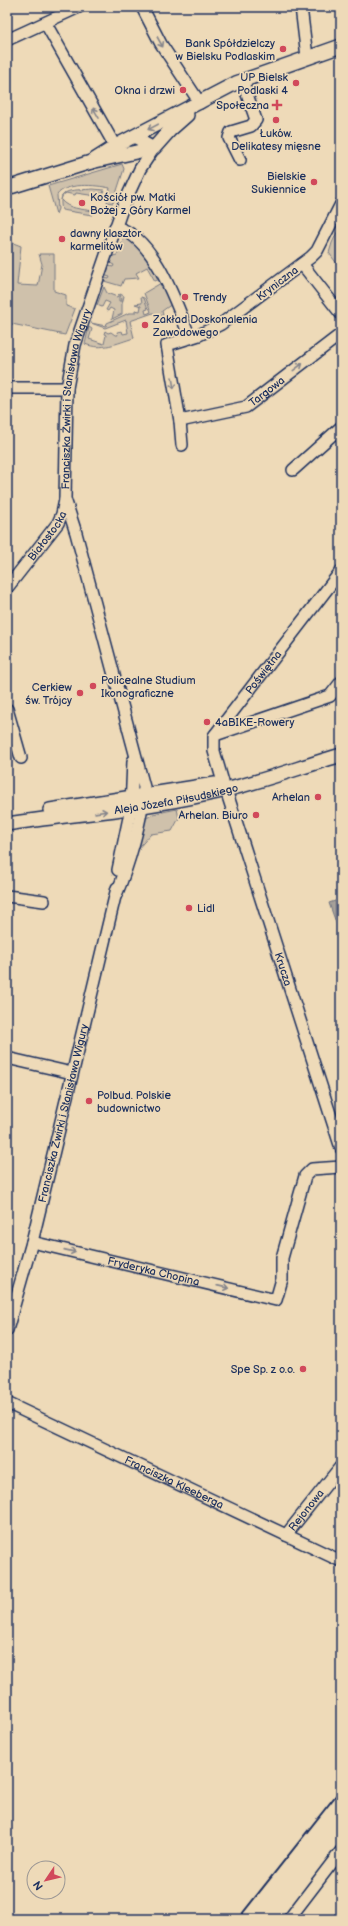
<svg xmlns="http://www.w3.org/2000/svg" width="348" height="1926" font-family="'Balsamiq Sans',sans-serif">
<style>
.green{fill:#cfc1ab;stroke:#757884}
.water{fill:#a6a099;stroke:#6e7381}
.lines{fill:none;stroke-linecap:round;stroke-linejoin:round}
.minor-casing{stroke:#1b2f5e;stroke-width:14}
.major-casing{stroke:#1b2f5e;stroke-width:16}
.minor{stroke:#eedab8;stroke-width:11}
.major{stroke:#eedab8;stroke-width:13}
.rail{stroke:#1b2f5e;stroke-width:2}
.oneway{stroke:#84848b}
.poi-dot{fill:#d1495b;stroke:#eedab8;stroke-width:1.5}
.labels{text-anchor:middle;stroke-width:3.5;stroke-linejoin:round;paint-order:stroke}
.poi-label{font-size:11px;fill:#1b2f5e;stroke:#eedab8;text-anchor:end}
.street-label{font-size:11px;fill:#1b2f5e;stroke:#eedab8}
</style>
<rect width="100%" height="100%" fill="#eedab8"/>
<filter id="ink" filterUnits="userSpaceOnUse"><feTurbulence type="fractalNoise" baseFrequency=".025" numOctaves="2"/><feDisplacementMap in="SourceGraphic" scale="8" xChannelSelector="R" yChannelSelector="G"/><feConvolveMatrix kernelMatrix="1 2 1 2 8 2 1 2 1" color-interpolation-filters="sRGB"/></filter>
<g filter="url(#ink)">
<path class="green" d="M122 164 124 169 113 203 107 202 110 188C96 185 66 182 57 195L58 209 56 214 48 186Z
M93 189 104 190 103 194 96 193V196L76 193 75 195 66 193 62 196 61 200C68 209 82 209 93 211L92 215 62 210C56 186 76 191 93 189Z
M341 224V269L329 253 332 243Z
M125 234 142 249 160 279 155 281 147 267 136 273 139 278 124 279 121 286 104 281 105 278 109 279 110 277 106 276 109 266 113 267 114 265 110 263 113 256 117 255Z
M8 241 21 246 17 285 38 286 42 264 39 254H54V291L66 295V306L75 309 65 335 7 323Z
M161 283 172 304 162 311 163 315 157 317V314L153 313 130 321 134 338C117 343 102 351 85 344L89 327 92 329 89 339 104 344 106 335 104 334 105 331 108 333 111 332 115 335H118L117 332 122 331 123 334 128 333 126 320 105 328 91 323 106 326 107 323 129 313H135V310L140 311 141 306 135 304 142 303 141 297 144 298 148 309 145 310 146 314 151 312 144 293Z
M104 287 107 293 117 297 119 294V301H121L120 294 124 296 122 304V314L112 319 114 310 110 308 108 311 106 310 110 303 105 301 102 307 97 305Z
M177 809 179 818 172 831 151 834 136 851 144 820 153 814Z"/>
<path class="water" d="M341 899V931H339L329 903Z"/>
<g class="lines">
<g class="minor-casing">
<g id="minor">
<path d="M142 7 161 44 200 103"/>
<path d="M301 7 307 57"/>
<path d="M46 24 115 146"/>
<path d="M7 40 79 7"/>
<path d="M240 160 229 138 231 132 251 126 256 120 242 80"/>
<path id="s1" d="M341 204 317 251 311 257 221 324 199 335 167 345 180 421 246 407 341 334"/>
<path d="M115 227C154 235 177 305 190 338"/>
<path d="M302 264 341 314"/>
<path d="M7 388H67"/>
<path d="M180 421 182 445"/>
<path d="M293 470 341 427"/>
<path id="s2" d="M7 588 58 523 62 514 65 500"/>
<path d="M7 709 21 758"/>
<path d="M215 735 330 696 341 682"/>
<path id="s3" d="M223 782 214 751V736L341 571"/>
<path id="s4" d="M226 790 341 1148"/>
<path d="M118 870 131 808 133 761"/>
<path id="s5" d="M116 895C128 867 143 817 144 787L76 533 65 499 67 388 75 345 123 206 140 169 154 148 134 137"/>
<path d="M7 896 44 901"/>
<path d="M7 1058 72 1073"/>
<path id="s6" d="M32 1242 276 1300 282 1279V1258L305 1176 312 1169 341 1167"/>
<path id="s7" d="M7 1330 32 1242 117 888"/>
<path id="s8" d="M7 1403 341 1561"/>
<path id="s9" d="M286 1535 341 1466"/>
<path d="M289 1919 341 1851"/>
</g>
</g>
<g class="major-casing">
<g id="major">
<path d="M91 162 121 143 236 83 341 46"/>
<path d="M7 188 91 162 154 148 170 130 187 115"/>
<path d="M50 810 215 784"/>
<path id="s10" d="M7 824C74 814 141 809 208 794 253 785 297 768 341 755"/>
</g>
</g>
<use href="#minor" class="minor"/>
<use href="#major" class="major"/>
<path class="rail" d="M238 1919 341 1789"/>
</g>
<defs><path id="oneway-shaft" d="M-6 0H5M1.5-3L5.5 0L1.5 3" fill="none" stroke-width="1.6" stroke-linecap="round" stroke-linejoin="round"/></defs>
<g class="oneway">
<use href="#oneway-shaft" transform="translate(160 42) rotate(61)"/>
<use href="#oneway-shaft" transform="translate(96 113) rotate(-120)"/>
<use href="#oneway-shaft" transform="translate(153 127) rotate(152)"/>
<use href="#oneway-shaft" transform="translate(298 367) rotate(-37)"/>
<use href="#oneway-shaft" transform="translate(173 383) rotate(81)"/>
<use href="#oneway-shaft" transform="translate(101 812) rotate(-8)"/>
<use href="#oneway-shaft" transform="translate(70 1251) rotate(13)"/>
<use href="#oneway-shaft" transform="translate(223 1287) rotate(13)"/>
</g>
</g>
<g class="poi-dot">
<circle cx="283" cy="49" r="4"/>
<circle cx="296" cy="83" r="4"/>
<circle cx="183" cy="90" r="4"/>
<path d="M275 99h4v4h4v4h-4v4h-4v-4h-4v-4h4z"/>
<circle cx="276" cy="120" r="4"/>
<circle cx="314" cy="182" r="4"/>
<circle cx="82" cy="203" r="4"/>
<circle cx="62" cy="239" r="4"/>
<circle cx="185" cy="297" r="4"/>
<circle cx="145" cy="325" r="4"/>
<circle cx="93" cy="686" r="4"/>
<circle cx="80" cy="693" r="4"/>
<circle cx="207" cy="722" r="4"/>
<circle cx="318" cy="797" r="4"/>
<circle cx="256" cy="815" r="4"/>
<circle cx="189" cy="908" r="4"/>
<circle cx="89" cy="1101" r="4"/>
<circle cx="303" cy="1369" r="4"/>
</g>
<g class="labels">
<g class="poi-label">
<text x="275" y="47">Bank Spółdzielczy<tspan x="275" dy="13">w Bielsku Podlaskim</tspan></text>
<text x="288" y="81">UP Bielsk<tspan x="288" dy="13">Podlaski 4</tspan></text>
<text x="175" y="94">Okna i drzwi</text>
<text x="269" y="109">Społeczna</text>
<text x="276" y="137" text-anchor="middle">Łuków.<tspan x="276" dy="13">Delikatesy mięsne</tspan></text>
<text x="306" y="180">Bielskie<tspan x="306" dy="13">Sukiennice</tspan></text>
<text x="90" y="201" text-anchor="start">Kościół pw. Matki<tspan x="90" dy="13">Bożej z Góry Karmel</tspan></text>
<text x="70" y="237" text-anchor="start">dawny klasztor<tspan x="70" dy="13">karmelitów</tspan></text>
<text x="193" y="301" text-anchor="start">Trendy</text>
<text x="153" y="323" text-anchor="start">Zakład Doskonalenia<tspan x="153" dy="13">Zawodowego</tspan></text>
<text x="101" y="684" text-anchor="start">Policealne Studium<tspan x="101" dy="13">Ikonograficzne</tspan></text>
<text x="72" y="691">Cerkiew<tspan x="72" dy="13">św. Trójcy</tspan></text>
<text x="215" y="726" text-anchor="start">4aBIKE-Rowery</text>
<text x="310" y="801">Arhelan</text>
<text x="248" y="819">Arhelan. Biuro</text>
<text x="197" y="912" text-anchor="start">Lidl</text>
<text x="97" y="1099" text-anchor="start">Polbud. Polskie<tspan x="97" dy="13">budownictwo</tspan></text>
<text x="295" y="1373">Spe Sp. z o.o.</text>
</g>
<g class="street-label">
<text transform="translate(277 283) rotate(-37)" y="4">Kryniczna</text>
<text dy="4" stroke="none"><textPath href="#s1" startOffset="402">Targowa</textPath></text>
<text dy="4" stroke="none"><textPath href="#s5" startOffset="512">Franciszka Żwirki i Stanisława Wigury</textPath></text>
<text dy="4" stroke="none"><textPath href="#s2" startOffset="66">Białostocka</textPath></text>
<text dy="4" stroke="none"><textPath href="#s3" startOffset="128">Poświętna</textPath></text>
<text dy="4" stroke="none"><textPath href="#s10" startOffset="171">Aleja Józefa Piłsudskiego</textPath></text>
<text dy="4" stroke="none"><textPath href="#s4" startOffset="188">Krucza</textPath></text>
<text dy="4" stroke="none"><textPath href="#s7" startOffset="224">Franciszka Żwirki i Stanisława Wigury</textPath></text>
<text dy="4" stroke="none"><textPath href="#s6" startOffset="125">Fryderyka Chopina</textPath></text>
<text dy="4" stroke="none"><textPath href="#s8" startOffset="185">Franciszka Kleeberga</textPath></text>
<text dy="4" stroke="none"><textPath href="#s9" startOffset="32">Rejonowa</textPath></text>
</g>
</g>
<rect width="348" height="1926" fill="none" stroke="#eedab8" stroke-width="24"/>
<rect x="12" y="12" width="324" height="1902" fill="none" stroke="#1b2f5e" stroke-width="1.5" filter="url(#ink)"/>
<g transform="translate(46 1880) rotate(235)"><circle r="19" fill="#eedab8" stroke="#9a9694"/>
<path d="M0-3L7 15L0 10L-7 15Z" fill="#d1495b"/>
<text y="-6" font-size="11" font-weight="bold" text-anchor="middle" fill="#1b2f5e">N</text>
</g>
</svg>
